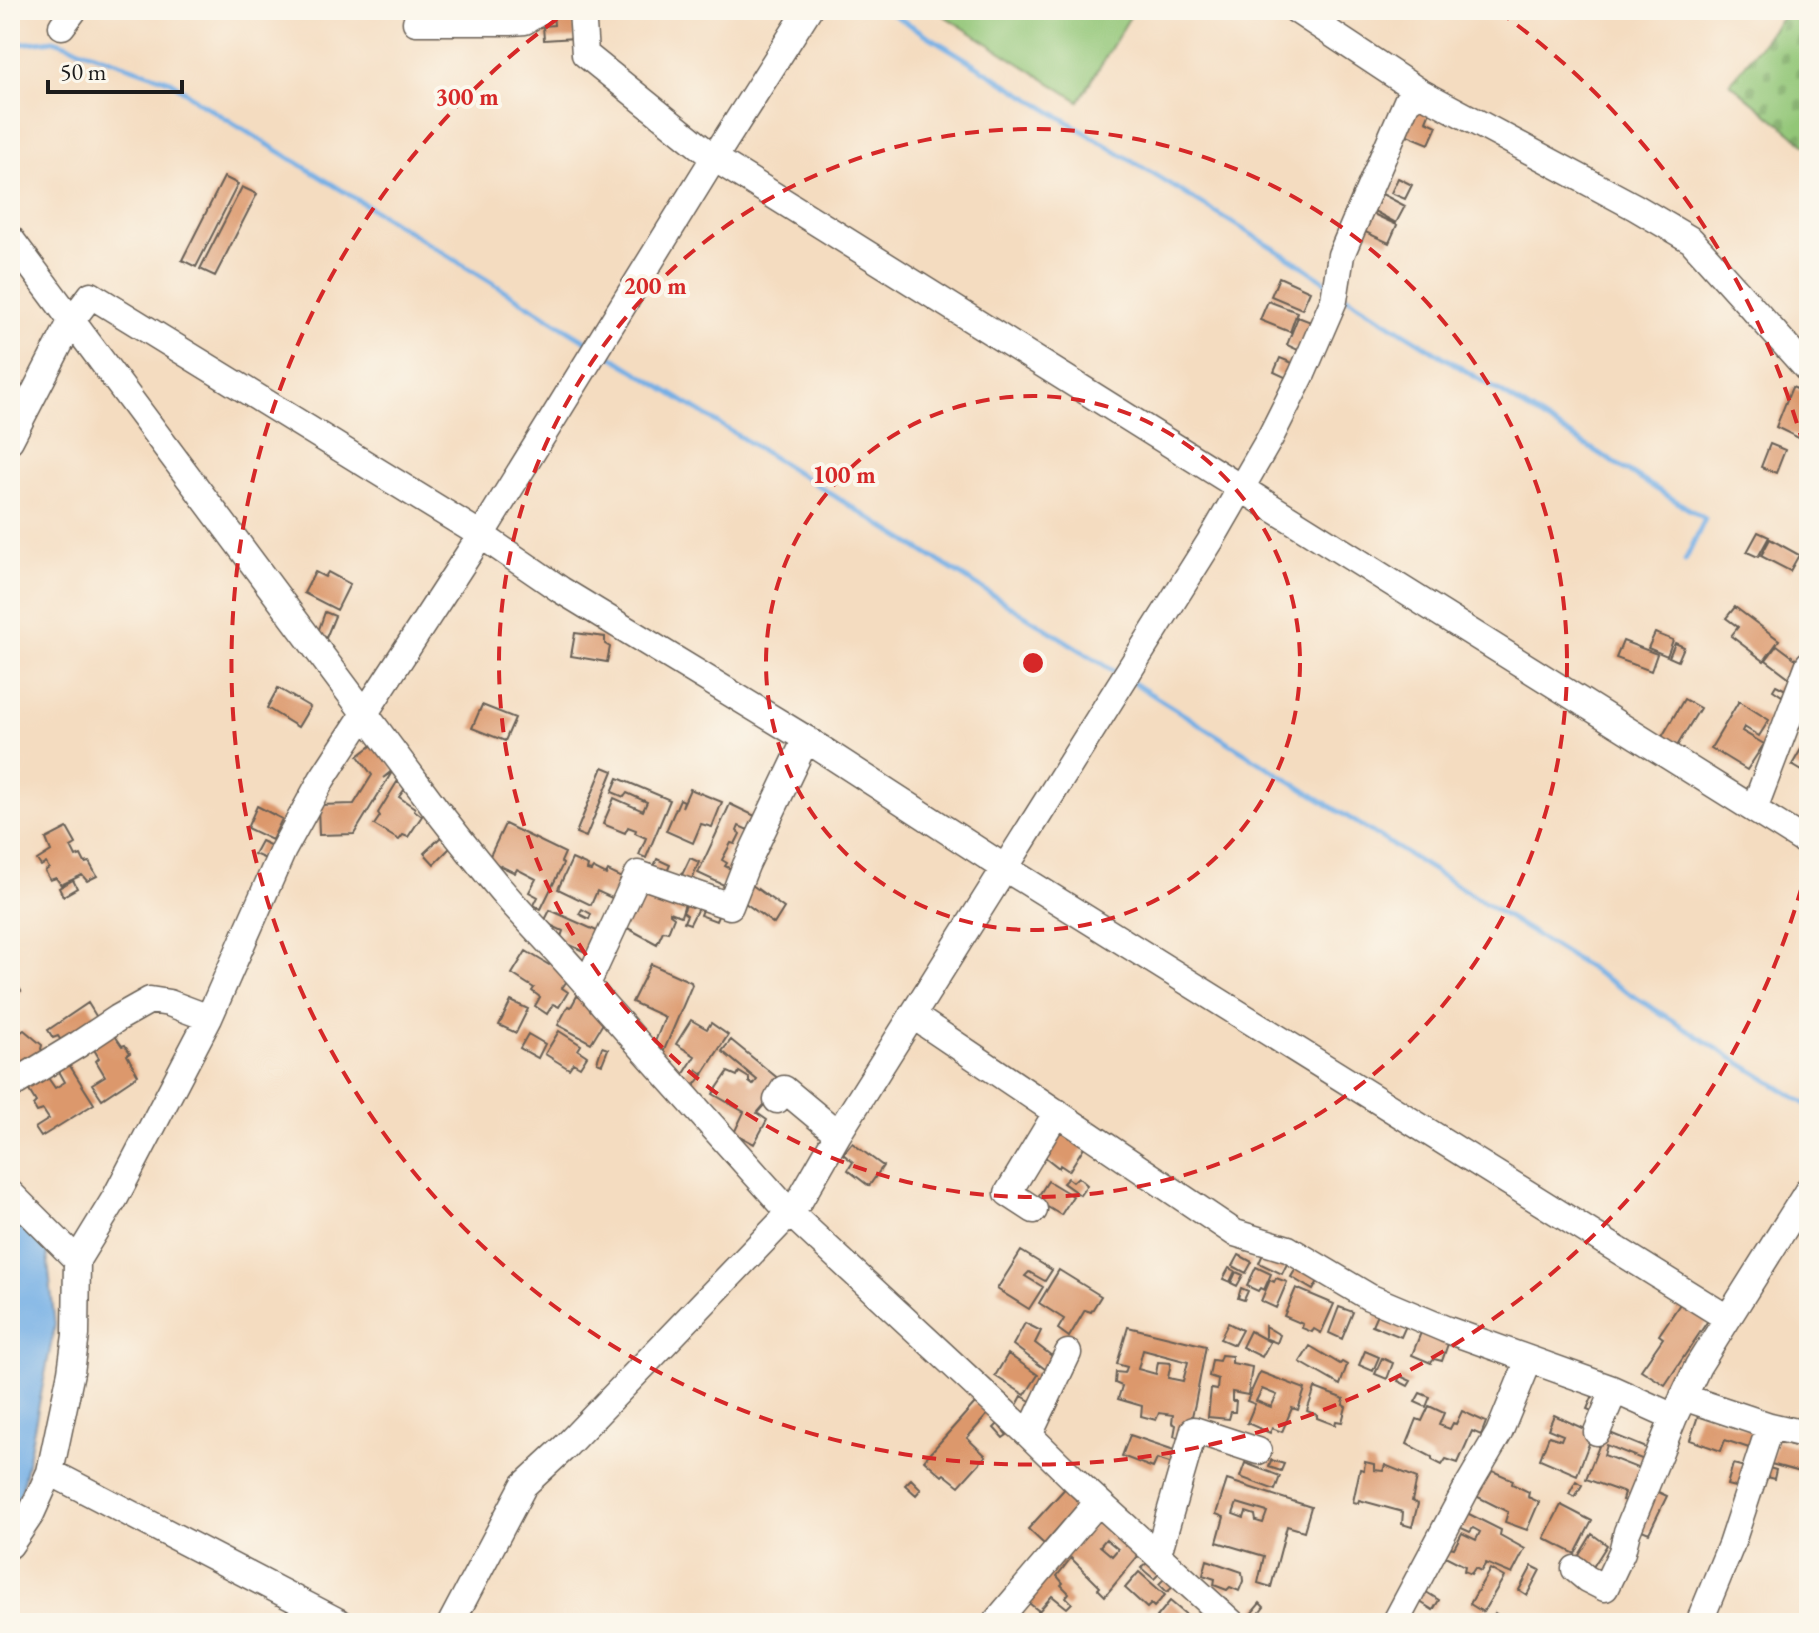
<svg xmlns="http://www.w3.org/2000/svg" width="1819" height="1633" font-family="'EB Garamond',serif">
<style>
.cemetery{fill:url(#cemetery-stones);stroke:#57714a;stroke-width:2}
.park{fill:#92c677;stroke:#57714a;stroke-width:2}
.water{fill:#74afe5;stroke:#486680;stroke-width:2}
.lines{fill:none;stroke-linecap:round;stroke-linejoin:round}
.stream{stroke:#74afe5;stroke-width:5}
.building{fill:#dc986c;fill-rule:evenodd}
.minor-casing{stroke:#685f55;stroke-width:29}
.minor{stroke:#fff;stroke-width:26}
.ring{fill:none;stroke:#d62828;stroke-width:4;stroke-dasharray:14 10}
.centre{fill:#d62828;stroke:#fbf7ec;stroke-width:4}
.ring-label{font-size:24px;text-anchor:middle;font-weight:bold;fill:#d62828;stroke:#fbf7ec;stroke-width:8;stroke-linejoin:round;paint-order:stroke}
</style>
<defs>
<pattern id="cemetery-stones" width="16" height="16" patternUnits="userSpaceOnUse" patternTransform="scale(2)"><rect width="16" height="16" fill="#92c677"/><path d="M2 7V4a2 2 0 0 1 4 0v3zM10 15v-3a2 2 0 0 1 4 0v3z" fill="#7daa66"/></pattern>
</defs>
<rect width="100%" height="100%" fill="#fbf7ec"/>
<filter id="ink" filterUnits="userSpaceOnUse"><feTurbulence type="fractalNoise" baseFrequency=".0125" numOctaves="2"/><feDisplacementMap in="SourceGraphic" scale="16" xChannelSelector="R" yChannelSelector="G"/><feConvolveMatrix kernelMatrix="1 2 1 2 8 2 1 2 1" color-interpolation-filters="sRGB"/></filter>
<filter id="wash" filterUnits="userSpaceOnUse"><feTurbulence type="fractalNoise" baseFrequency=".006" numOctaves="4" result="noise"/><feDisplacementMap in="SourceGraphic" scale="32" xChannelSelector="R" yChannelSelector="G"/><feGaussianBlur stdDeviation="1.8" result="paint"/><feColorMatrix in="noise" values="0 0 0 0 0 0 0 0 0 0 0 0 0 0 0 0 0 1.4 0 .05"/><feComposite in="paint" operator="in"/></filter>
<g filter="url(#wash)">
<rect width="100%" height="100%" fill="#f4dcc0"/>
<path class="cemetery" d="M1788 10H1809V148L1730 83Z"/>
<path class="park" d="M935 10H1134L1079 101Z"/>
<path class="water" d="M10 1214 46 1245 55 1325 21 1493 10 1512Z"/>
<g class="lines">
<path class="stream" d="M886 10 1306 268 1327 283
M10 45 54 40 171 81 199 102 591 344
M1345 296 1705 519 1685 561
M603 351 1117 673
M1132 682 1809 1106"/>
</g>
<g id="blocks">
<path class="building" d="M573 11 575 38 544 40 543 26 554 25 553 13Z
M1413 101 1431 109 1426 121 1437 126 1429 144 1400 132Z
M224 177 238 184 196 267 182 260Z
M1398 178 1412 185 1405 199 1391 193Z
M242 187 257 194 215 276 200 269Z
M1382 194 1405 206 1396 223 1374 211Z
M1369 212 1397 225 1389 243 1361 230Z
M1279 277 1310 291 1302 309 1271 296Z
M1268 301 1297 312 1290 332 1260 320Z
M1298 317 1311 322 1300 351 1287 345Z
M1280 358 1295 364 1289 379 1274 372Z
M1792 387 1809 394V408L1804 406 1801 412 1809 415V430L1805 441 1776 427Z
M1770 444 1785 450 1776 473 1761 467Z
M1758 532 1769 537 1758 557 1747 552Z
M1770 539 1799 555 1790 571 1761 556Z
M315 572 325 577 328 572 350 584 337 610 304 593Z
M1735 607 1779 640 1764 661 1731 636 1738 627 1726 618Z
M325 612 335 616 326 638 317 635Z
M575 633 605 637V644L610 647 607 662 571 656Z
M1655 633 1673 640 1667 656 1648 648Z
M1623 641 1657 654 1651 671 1616 658Z
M1675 643 1684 647 1678 661 1669 657Z
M1777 645 1801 663 1790 678 1766 660Z
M1776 685 1786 690 1782 696 1773 690Z
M278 688 310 707 298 727 267 708Z
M1684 699 1700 708 1674 751 1659 742Z
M1739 701 1769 720 1759 736 1744 727 1742 731 1764 744 1747 770 1711 748Z
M482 705 515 718 505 741 472 728Z
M374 744 394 769 383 778 392 772 354 834 319 835 318 805 354 804 372 775 358 756Z
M1804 744 1809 747V775L1792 765Z
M603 767 613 771 586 837 576 833Z
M618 778 670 800 646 858 639 855 646 838 635 833 636 830 628 827 625 833 603 824 614 798 643 811 647 802 627 793 624 797 612 792Z
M397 782 406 787 399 797 415 808 414 810 422 816 408 837 403 835 399 840 374 825 380 816 378 813Z
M690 789 722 802 712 827 701 824 693 843 666 831 680 799 684 801 682 807Z
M730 804 755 816 748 830 739 826 737 831 740 834 735 844 731 843 722 860 727 863 725 866 735 871 728 887 698 873Z
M257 806 282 819 272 840 247 828Z
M505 824 565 853 561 862 563 864 541 909 534 905 538 897 529 892 536 879 517 869 515 873 488 860Z
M67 828 76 844 71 847 76 857 81 855 85 863 89 862 97 876 87 881 82 875 61 885 56 878 50 880 45 871 49 868 46 863 41 866 37 860 51 851 46 839Z
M441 837 451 847 434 864 424 853Z
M261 841 274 847 268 860 254 854Z
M690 858 699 862 689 886 679 881Z
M572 859 588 866 587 870 591 871 593 868 606 875 608 871 629 881 614 899 597 891 591 905 558 889Z
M657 859 670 865 665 876 652 871Z
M643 878 688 894 681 916 670 912V914L674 917 668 932 663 931 657 944 622 925Z
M73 880 77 888 63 896 59 888Z
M752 885 784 908 774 924 741 900Z
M688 901 699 906 690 924 684 922 687 915 683 912Z
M705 902 721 909 716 921 700 915Z
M582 909 591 914 589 919 579 914Z
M550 910 599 932 589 954 560 940 563 931 544 922Z
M526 951 549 965 551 962 569 978 562 988 568 992 559 1007 553 1004 547 1014 535 1006 540 997 532 991 534 988 512 974Z
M651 964 691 982 692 985 662 1055 654 1044 665 1017 632 1002Z
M10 974 21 991 10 998Z
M577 996 589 1003 605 1020 591 1043 558 1025 568 1006 571 1007Z
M511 1001 528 1009 516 1033 499 1025Z
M88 1003 101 1024 62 1042 58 1036 53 1038 48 1030Z
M691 1020 707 1029 711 1023 728 1035 703 1074 696 1069 703 1075 692 1089 682 1077 695 1056 676 1044Z
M109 1027 122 1046 125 1045 130 1053 127 1055 138 1075 102 1099 92 1084 105 1076 96 1061 99 1058 89 1041Z
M15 1028 20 1033 24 1030 42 1045 41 1049 47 1055 10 1081V1029L12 1030Z
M559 1031 581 1045 578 1050 587 1056 580 1067 573 1063 569 1069 545 1054Z
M528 1034 545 1044 538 1058 520 1048Z
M731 1040 780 1080 771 1097 757 1113 767 1120 754 1144 734 1133 744 1112 713 1094 728 1072 737 1076 739 1072 749 1078V1082L753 1085 757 1080 722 1051Z
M602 1047 608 1049 602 1064 597 1062Z
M65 1058 94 1104 41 1137 35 1128 49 1119 43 1110 37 1112 33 1105 36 1102 25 1084 44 1072 55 1088 65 1082 55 1064Z
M1056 1128 1084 1147 1069 1171 1060 1165 1059 1168 1040 1153Z
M852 1143 883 1166 869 1186 848 1170 853 1162 843 1154Z
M1078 1177 1087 1185 1080 1195 1063 1183 1068 1178 1073 1182Z
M1048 1181 1073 1196 1061 1215 1036 1200Z
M1266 1247 1290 1258 1282 1274 1259 1263Z
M1021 1251 1052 1270 1045 1281 1029 1272 1025 1276 1043 1287 1029 1309 997 1289Z
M1239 1255 1252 1262 1246 1273 1233 1266Z
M1300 1262 1322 1274 1313 1290 1291 1277Z
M1256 1267 1271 1274 1264 1290 1260 1288 1258 1291 1247 1286Z
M1229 1268 1235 1271 1230 1282 1223 1279Z
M1059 1270 1101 1296 1091 1312 1085 1310 1069 1337 1058 1329 1064 1319 1039 1303Z
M1236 1272 1243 1275 1237 1286 1231 1283Z
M1276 1278 1287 1282 1276 1308 1261 1301 1270 1280 1274 1282Z
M1241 1288 1248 1291 1244 1300 1238 1298Z
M1296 1288 1334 1304 1321 1333 1314 1329 1312 1332 1302 1328 1303 1324 1284 1316Z
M1682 1301 1709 1319 1665 1385 1641 1370 1663 1338 1659 1335Z
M1339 1307 1353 1312 1342 1339 1329 1333Z
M1379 1309 1408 1321 1401 1337 1372 1325Z
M1025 1323 1041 1331 1035 1343 1057 1360 1049 1372 1013 1345Z
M1228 1323 1242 1330 1234 1345 1220 1339Z
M1265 1326 1280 1335 1277 1343 1265 1338Z
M1128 1327 1206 1346 1195 1404 1186 1440 1174 1436 1176 1425 1172 1423 1173 1415 1159 1413 1156 1420 1141 1416 1142 1406 1118 1399 1122 1386 1115 1383 1116 1372 1125 1373 1127 1367 1117 1364ZM1143 1350 1188 1362 1183 1381 1168 1378 1171 1363 1158 1362 1156 1374 1138 1369Z
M1422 1330 1449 1341 1442 1361 1434 1359 1431 1363 1412 1355Z
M1250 1331 1270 1342 1262 1357 1242 1347Z
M1310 1346 1340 1364 1342 1362 1347 1365 1340 1385 1300 1362Z
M1365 1351 1379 1357 1373 1371 1359 1365Z
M1008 1354 1038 1375 1025 1395 995 1376Z
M1221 1355 1232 1356V1363L1252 1367 1248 1395 1232 1392V1401H1236L1235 1412H1231L1229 1419 1208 1417 1211 1389 1217 1390 1218 1379 1209 1376 1212 1360 1219 1361Z
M1382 1358 1393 1363 1387 1379 1375 1374Z
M1260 1372 1305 1389 1298 1410 1292 1408 1282 1432 1272 1428 1270 1433 1247 1423 1255 1404 1247 1401ZM1262 1389 1277 1395 1271 1407 1256 1401Z
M1400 1376 1411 1381 1408 1386 1398 1381Z
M1315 1388 1344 1399 1343 1405 1346 1407 1342 1422 1336 1421 1335 1425 1317 1418V1415L1307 1411Z
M1420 1393 1430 1397 1426 1407 1415 1402Z
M1593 1395 1606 1401 1601 1415 1587 1409Z
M1022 1396 1035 1404 1029 1415 1016 1407Z
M975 1403 988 1414 967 1438 986 1456 959 1486 944 1474 942 1476 924 1460Z
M1429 1406 1444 1413 1439 1425 1450 1429 1453 1423 1456 1424 1462 1411 1486 1422 1481 1435 1472 1431 1458 1463 1446 1459 1442 1465 1432 1460V1457L1407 1444 1417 1419 1422 1421Z
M1699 1413 1760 1434 1755 1450 1725 1440 1721 1451 1690 1440Z
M1554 1415 1593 1433 1577 1475 1540 1459 1549 1436 1561 1440 1563 1435 1548 1429Z
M998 1424 1007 1435 1003 1438 994 1428Z
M1605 1431 1649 1449 1644 1460 1607 1445 1604 1455 1645 1471 1635 1504 1622 1500 1624 1493 1622 1492 1586 1479Z
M1130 1435 1183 1453 1179 1466 1157 1459 1153 1468 1122 1456Z
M1777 1441 1809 1450V1467L1806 1466 1804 1473 1771 1464Z
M1271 1460 1284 1464 1281 1471 1269 1467Z
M1365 1462 1374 1464V1470L1383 1471 1385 1465 1417 1478 1412 1501 1418 1504 1412 1527 1402 1524 1403 1512 1359 1500 1358 1503 1353 1502 1360 1469 1364 1470Z
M1245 1463 1280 1476 1275 1490 1240 1477Z
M1733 1464 1745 1467 1739 1488 1727 1485Z
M1762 1466 1776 1470 1774 1479 1759 1475Z
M1488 1469 1513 1480 1512 1484 1529 1492 1528 1497 1539 1502 1527 1530 1505 1522 1508 1512 1476 1496Z
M911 1479 921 1489 916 1495 905 1485Z
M1227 1480 1311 1507 1304 1531 1287 1526 1271 1587 1258 1583 1264 1556 1217 1542 1224 1517 1216 1514ZM1237 1503 1267 1512 1263 1523 1256 1521 1255 1515 1246 1512 1244 1518 1233 1514Z
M1576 1481 1582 1485 1575 1497 1569 1494Z
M1070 1483 1085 1497 1044 1544 1028 1529Z
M1647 1487 1667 1496 1649 1533 1632 1526Z
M1561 1505 1592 1521 1575 1554 1544 1538Z
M1463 1511 1501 1530 1500 1535 1525 1549 1512 1574 1486 1563 1481 1571 1475 1568 1471 1574 1464 1571 1465 1566 1445 1556 1449 1547 1454 1548 1462 1533 1476 1540 1480 1532 1473 1528 1470 1532 1457 1526Z
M1103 1515 1143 1550 1105 1596 1098 1589 1100 1587 1071 1558 1057 1576 1063 1583 1061 1585 1069 1593 1066 1597 1072 1603 1067 1608 1052 1596 1039 1611 1025 1600ZM1106 1539 1118 1549 1112 1556 1100 1546Z
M1592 1534 1607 1545 1593 1567 1578 1557Z
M1207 1560 1242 1572 1243 1581 1239 1591 1230 1587 1227 1590 1214 1585 1215 1579 1203 1575Z
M1147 1563 1159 1574 1154 1579 1141 1568Z
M1532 1566 1540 1570 1527 1595 1519 1590Z
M1490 1569 1504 1577 1483 1612 1470 1604Z
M1139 1572 1165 1595 1154 1607 1151 1604 1147 1608 1125 1588Z
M1164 1579 1173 1587 1167 1592 1159 1584Z
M1423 1590 1439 1600 1433 1610 1417 1600Z
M1170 1601 1189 1617 1184 1623H1163L1157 1617Z
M1260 1603 1264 1607 1254 1620 1250 1615Z
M1197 1613 1210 1623H1190Z
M1495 1613 1508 1623H1488Z"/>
</g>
</g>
<g filter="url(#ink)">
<use href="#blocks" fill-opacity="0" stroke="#685f55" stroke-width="2"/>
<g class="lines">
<g class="minor-casing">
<path id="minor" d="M582 10 585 54 714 158 1809 844
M1296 10 1420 92 1635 207 1691 240 1809 371
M416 22H511L525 21 543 10
M62 26 74 10
M10 238 436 809C462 842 487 875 515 906 544 938 575 969 602 1003L790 1213 1029 1435 1079 1484 1232 1623
M10 440 72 320 91 295 481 535 561 590 806 739 1005 868 1727 1318
M1754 809 1809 664
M587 984 638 874 730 906 746 865 806 739
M912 1015 1235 1233 1288 1249 1369 1297 1445 1329 1612 1389 1674 1417 1698 1366 1809 1189
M10 1086 79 1044 118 1018 150 1000 169 1003 209 1018
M777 1100 784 1089 838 1134
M10 1193 77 1260
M1034 1210 1008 1193 1057 1112
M1683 1397 1770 1426 1809 1435
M1597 1432 1614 1391
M1029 1435 1068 1353
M50 1472 341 1623
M10 1545 31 1514 50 1472 71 1372 76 1335 77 1260 115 1198 209 1018 283 850 322 779 481 535 714 158 808 10
M1158 1554 1194 1430 1258 1451
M1575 1569 1587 1579 1605 1588 1622 1552 1627 1532 1674 1417
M451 1623 524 1485 565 1447 790 1213 800 1200 838 1134 1211 540 1270 438 1302 374 1334 300 1341 255 1407 101 1420 92
M995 1623 1098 1502
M1395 1623 1469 1484 1499 1433 1529 1360
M1699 1623 1731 1545 1770 1426"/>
</g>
<use href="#minor" class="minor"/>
</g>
</g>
<g class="ring">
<circle cx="1033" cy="663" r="267"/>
<circle cx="1033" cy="663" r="534"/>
<path d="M1808 864A801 801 0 1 1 568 11M1498 11A801 801 0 0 1 1808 462"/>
</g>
<circle cx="1033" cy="663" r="12" class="centre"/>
<g class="ring-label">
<text x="467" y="105">300 m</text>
<text x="655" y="294">200 m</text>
<text x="844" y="483">100 m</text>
</g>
<rect width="1819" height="1633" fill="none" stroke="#fbf7ec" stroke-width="40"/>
<path d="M48 80v12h134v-12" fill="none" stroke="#1c1c1c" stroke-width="4"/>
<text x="60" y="80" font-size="24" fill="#1c1c1c" stroke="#fbf7ec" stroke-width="6" paint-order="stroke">50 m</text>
</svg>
